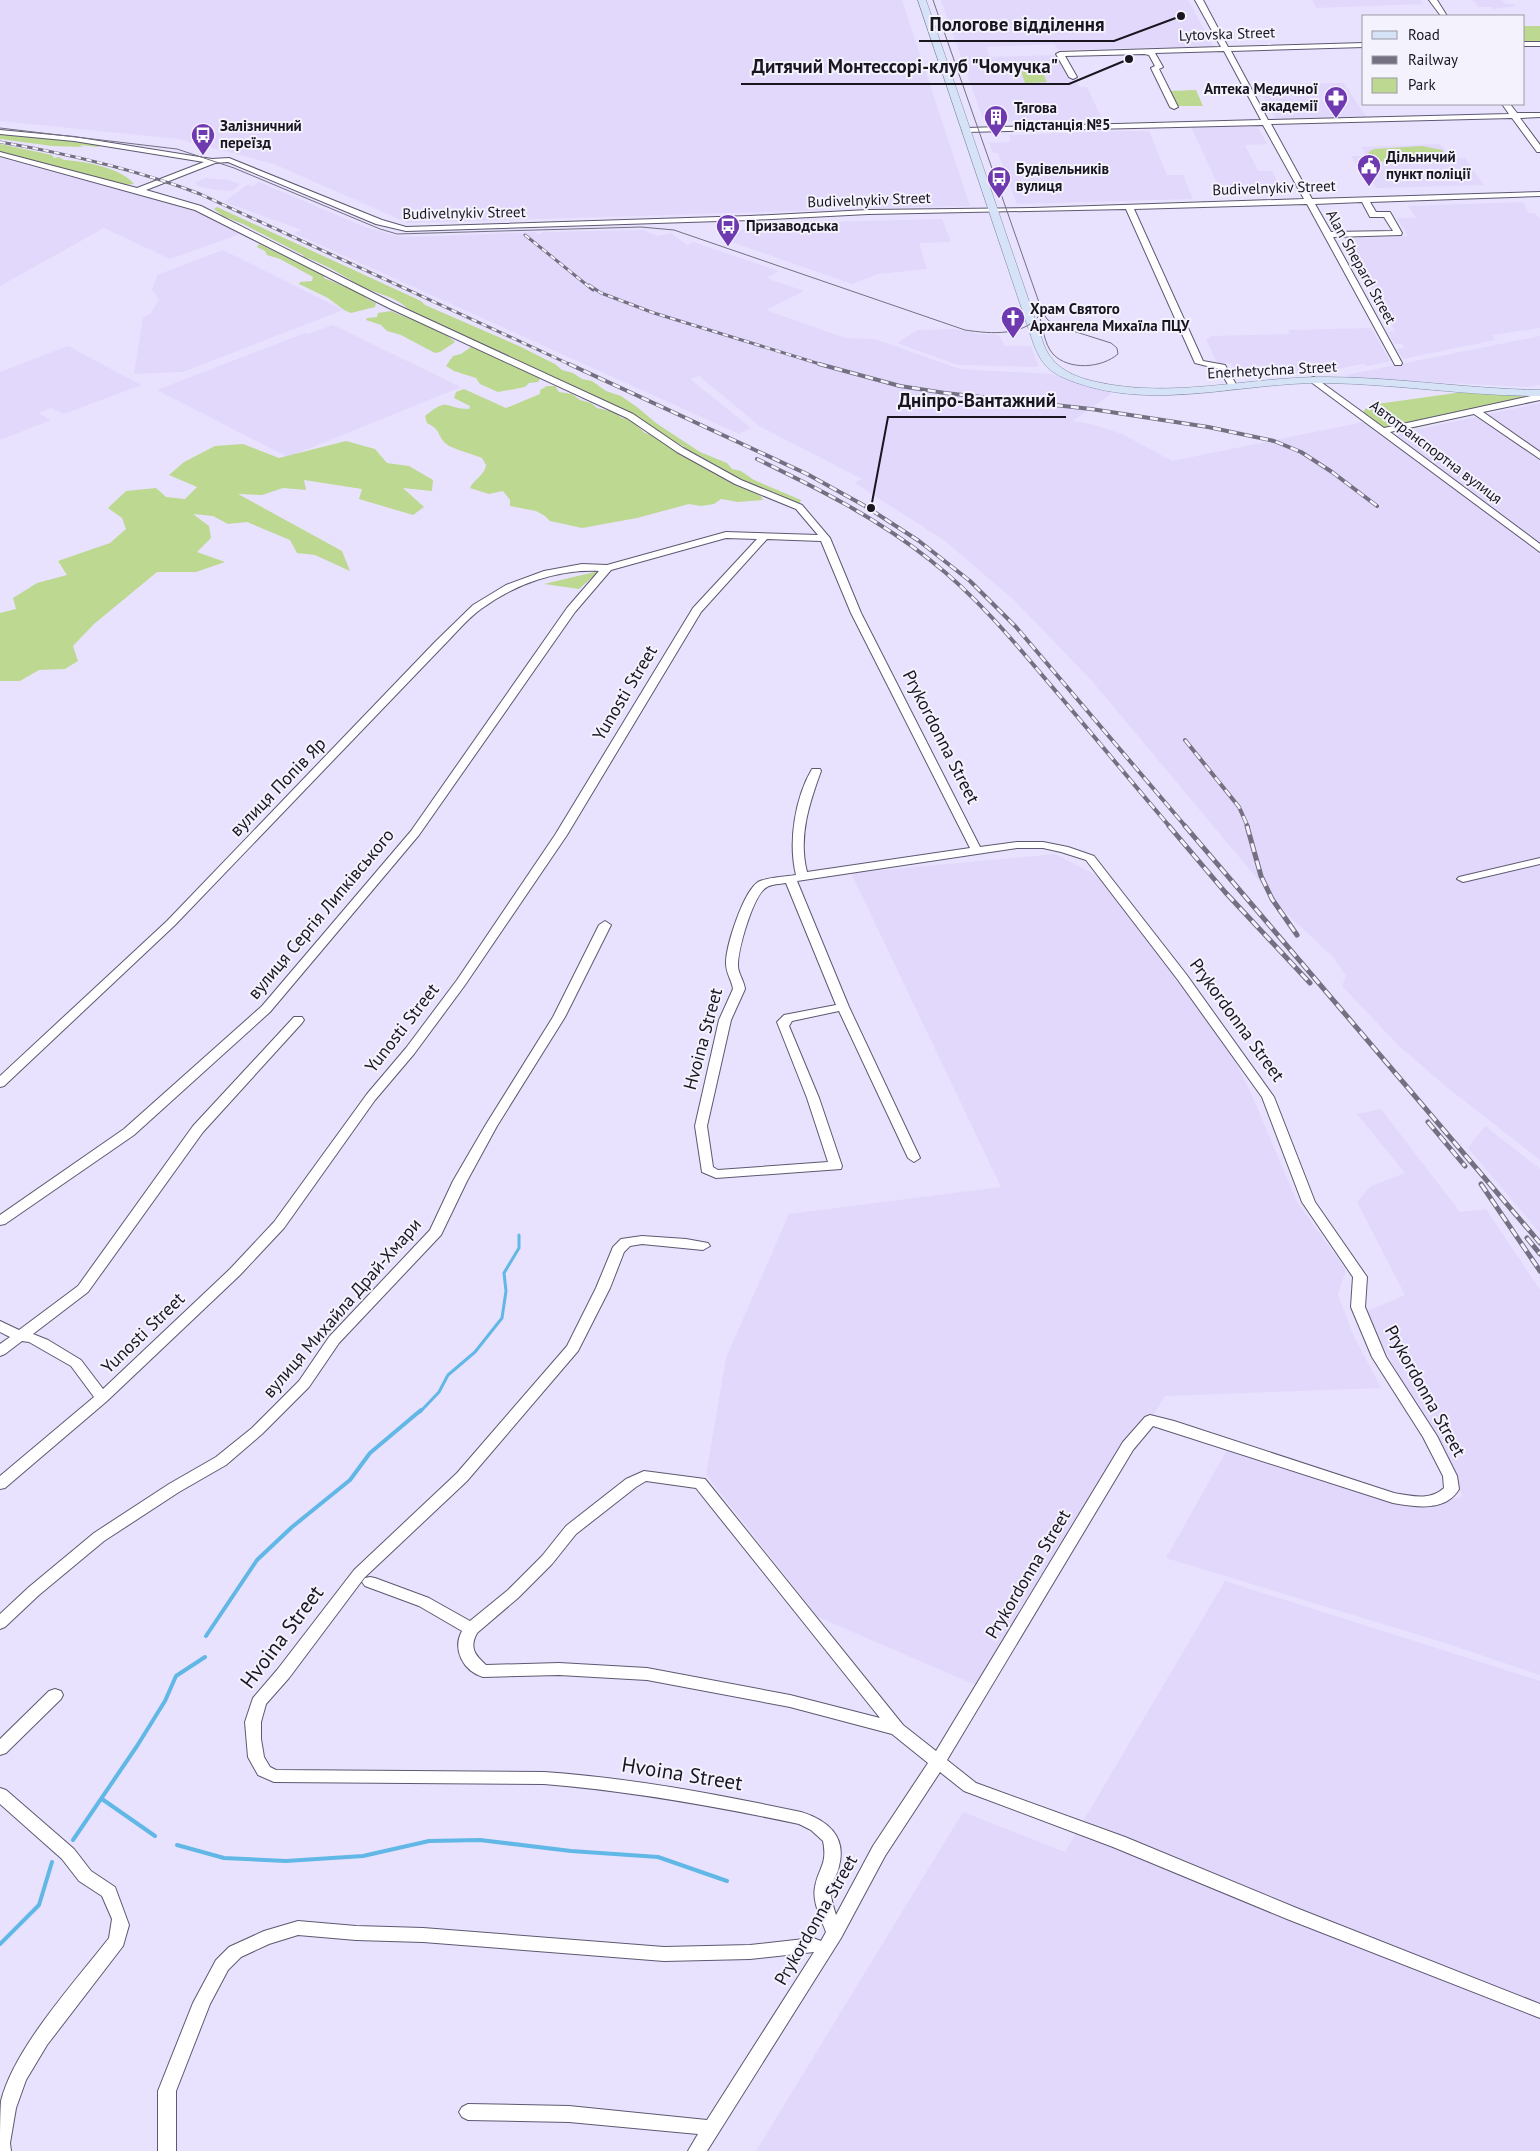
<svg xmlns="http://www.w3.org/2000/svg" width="1540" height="2151" font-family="'PT Sans',sans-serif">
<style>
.built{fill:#e1d8fc}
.green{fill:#bdd890}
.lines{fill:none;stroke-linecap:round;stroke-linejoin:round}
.stream-far1{stroke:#61b7e5;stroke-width:3}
.stream{stroke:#61b7e5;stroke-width:4}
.minor-casing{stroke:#5e5870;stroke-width:2}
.major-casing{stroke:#828ea7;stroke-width:1}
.minor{fill:#fff;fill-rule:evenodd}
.major{fill:#d6e2f6;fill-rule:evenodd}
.tram{stroke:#747082;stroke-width:1}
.rail-far2-casing{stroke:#747082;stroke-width:3}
.rail-far1-casing{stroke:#747082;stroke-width:4}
.rail-casing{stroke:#747082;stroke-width:5}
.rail-far2{stroke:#f4f2fd;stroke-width:2;stroke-dasharray:5.5;stroke-linecap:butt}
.rail-far1{stroke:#f4f2fd;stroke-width:2.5;stroke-dasharray:8;stroke-linecap:butt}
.rail{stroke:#f4f2fd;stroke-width:3;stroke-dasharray:9;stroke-linecap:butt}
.labels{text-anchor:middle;stroke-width:4;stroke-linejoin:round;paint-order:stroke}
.far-street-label{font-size:15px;fill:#191620;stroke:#f4f2fd}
.far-poi-label{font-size:15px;font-weight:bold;fill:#191620;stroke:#f4f2fd;text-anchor:start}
.street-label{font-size:18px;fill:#191620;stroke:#f4f2fd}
.near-street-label{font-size:21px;fill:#191620;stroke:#f4f2fd}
.leader{fill:none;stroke:#191620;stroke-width:2}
.callout-dot{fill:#191620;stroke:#f4f2fd;stroke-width:2}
.callout-label{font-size:19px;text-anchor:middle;font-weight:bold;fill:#191620;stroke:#f4f2fd;stroke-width:4;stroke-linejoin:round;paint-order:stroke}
</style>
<rect width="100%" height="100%" fill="#e8e2fe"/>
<path class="built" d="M0 0H902L970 206 875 208 863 205 824 207V210L408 223 274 164 178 139 0 121Z
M941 0H1188L1213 46 1058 50 1054 44 986 47 990 57 1058 55 1070 81H1076L1080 87H1087L1102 119 984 122Z
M1312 0H1420L1423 4 1316 8Z
M1473 0H1502L1505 4H1514L1515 6 1493 9 1492 7H1478Z
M1344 83 1367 118 1277 121 1261 93 1273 92 1269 84Z
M1257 125 1267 144 1245 145 1258 171H1272L1284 193 1222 194 1191 127Z
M1117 131H1149L1167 175H1183L1193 199 1017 204 998 153H993L989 143 1011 142 1009 135Z
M1438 144 1442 146 1451 159 1465 158 1484 185 1376 188 1372 182H1367L1351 156H1366L1362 147Z
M0 158 192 209 240 234 170 259 104 228 0 286Z
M205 178 229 180 240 184 233 191 215 190 198 186 195 183Z
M259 182 365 227 397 236 416 237 536 232 537 234H542V232L644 230 657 236 671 233 687 245 693 242 779 271 766 278 804 291 766 310 845 338 875 339 960 369 1051 374 1112 393 1073 421 1091 424 1122 434 1172 461 1364 422 1383 437 1540 403V1160L1449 1089 1399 1046 1342 986 1346 976 1334 958 1286 913 1092 681 1015 601 945 541 855 483 862 479 761 427 699 376 690 379 751 428 739 434 294 233 302 230 224 202 247 185 253 186Z
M1523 202 1529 213H1534L1540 218V328L1493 335 1495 340 1403 359 1397 349 1405 348 1402 344H1395L1388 332 1395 331 1344 238 1408 236 1397 218H1416L1408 206Z
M942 219 951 242 919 243 927 269 878 274 852 284 723 239 755 224Z
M223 250 343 310 183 372 134 374 143 318 151 313 159 299 152 290 157 275Z
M333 325 461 387 288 457 157 390 305 333 308 334Z
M1371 328 1390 361 1368 366 1363 364 1322 372 1237 375 1231 363 1218 364 1206 340 1212 336 1290 334 1288 330Z
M955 329 979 334 999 335 1005 346H1031L1039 367 958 365 897 343 918 330Z
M1540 336V385L1527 387 1350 378 1346 375Z
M68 346 141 385 64 414 51 408 38 413 51 420 0 440V372Z
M1055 854 1102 878 1226 1042 1254 1100 1297 1202 1346 1270 1338 1294 1352 1332 1381 1388 1165 1396 987 1690 818 1617 706 1475 726 1358 789 1214 1001 1187 851 873Z
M1381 1109 1460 1212 1486 1209 1540 1290V1675L1442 1642 1166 1558 1232 1441 1391 1493 1439 1503 1463 1496 1365 1312 1405 1295 1357 1202 1371 1186 1405 1173 1357 1114Z
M1485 1126 1540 1169V1233L1468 1148Z
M1225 1581 1540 1681V2151H756L963 1812 1065 1852Z"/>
<path class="green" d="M1524 26H1540V42H1524Z
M1021 71H1042L1047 82 1025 83Z
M1196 90 1203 106H1175L1169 91Z
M0 133 100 145 98 147 80 145 83 147 52 146 0 139Z
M0 144 52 155 54 158 59 157 64 160C84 161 122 168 134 184L125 185 0 153Z
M1422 146 1442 150 1445 154 1441 159 1449 160 1358 162 1380 161 1368 154 1370 151 1374 149Z
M217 207 421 301 425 305 519 346 555 364 562 370 573 373 582 379 592 381 606 391 621 396 637 407 656 423 700 452 727 463 732 469 741 471 754 480 801 500 800 503 791 501 742 480 687 451 683 446 664 436 640 418 408 309C393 294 369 293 352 281 338 272 320 262 304 257L303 255 243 224 223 216 214 209Z
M259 244 324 275V278L361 293 366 298 376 303 375 307 351 313 344 310 328 298 299 284 300 282 312 281 313 277 280 259 267 255 265 251 257 247Z
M391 311 444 333 455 342 440 352 435 353 401 335 387 331 381 325 366 320 367 318 377 317 378 313Z
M471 347C478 349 484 354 490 354L520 369 541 377 538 382 529 383 525 387 498 392 480 384 476 378 454 371 446 366 453 356 461 354Z
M547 386H555L559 392 572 394 580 400 591 403 597 408 614 412 622 418 631 420 645 433 655 436 681 455 698 463 702 467 720 475 727 481 747 488 761 496 763 500 738 502 721 499 714 504 701 506 689 504 637 518 582 528 550 521 545 516 536 511 510 506V500L503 491 489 494 470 488C474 479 485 475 486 465L482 458C473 454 451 449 445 443 436 433 442 431 427 423L425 416C450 396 443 409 469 409L470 406 454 398 456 392 464 389 506 408 540 394V390Z
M1470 391 1522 395 1526 398 1524 404 1502 408 1478 407 1472 410 1470 415 1407 430 1395 431 1385 429 1363 413 1365 409 1377 404Z
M346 441 375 449 387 463 409 466 433 480 432 491 403 488 424 507 413 515 359 499 362 489 304 480 306 490 283 488 262 495 238 494 342 551 350 571 315 555 297 553 290 540 247 522 228 524 213 516 193 514 209 526 211 538 197 552 225 562 196 572H157L94 624 73 646 78 661 65 669 39 670 20 681H0V613L16 609 13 598 37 583 67 575 58 561 110 543 126 529 122 518 108 508 126 491 156 488 166 497 185 499 197 487 169 475 184 462 215 446 243 444 279 458Z
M599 571 579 589 544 584Z"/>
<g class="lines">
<path class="stream-far1" d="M420 1412 439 1392 448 1375 475 1352 502 1318 506 1291 504 1273 519 1248V1235"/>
<path class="stream" d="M206 1636 257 1560 292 1527 350 1480 370 1453 421 1410
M102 1799 155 1836
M73 1840 137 1746 165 1701 176 1676 205 1657
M177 1845 224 1858 286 1861 363 1856 429 1841 480 1840 571 1851 658 1857 727 1881
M0 1944 39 1905 52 1862"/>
<g class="minor-casing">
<path id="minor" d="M1195 0H1203L1228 47 1364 43V47L1231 51 1268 120 1509 114 1502 104H1510L1517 113H1540V117L1520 118 1540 145V152H1537L1512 118 1271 124 1312 199 1540 192V196L1370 202 1376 212H1390L1402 233 1401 235 1333 237 1402 363 1401 365H1395L1394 363 1307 204 1134 209 1203 361 1225 365 1237 386 1233 389 1230 388 1219 369 1195 363 1126 209 868 214 750 220 406 231 376 224 228 162 215 163 146 190 201 206 395 304 633 414 683 448 741 480 802 505 830 538 861 613 980 847 1017 842H1043L1068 847 1094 856 1186 974 1274 1097 1315 1202 1367 1277 1365 1307 1386 1357 1437 1436 1457 1476 1459 1489C1446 1512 1415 1507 1393 1503L1153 1426 1133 1450 947 1760 976 1783 1125 1837 1299 1909 1540 2004V2018L1287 1919 1113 1847 964 1791 940 1772 885 1856 841 1938 707 2151H688L698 2134 569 2122 468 2120 462 2117 459 2112 462 2107 468 2104 569 2106 707 2120 814 1952 750 1959 664 1961 423 1942 356 1940 298 1935 269 1944 241 1957 228 1970 210 2004 176 2091V2151H158V2091L193 2003 216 1960 229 1947 264 1931 298 1921 356 1926 423 1928 664 1947 750 1945 813 1938 821 1941 826 1932C821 1918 812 1902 815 1887 818 1868 828 1865 823 1841L811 1830 799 1824C714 1806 630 1791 544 1784L274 1782 258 1775 248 1757 245 1722 253 1698 277 1670 354 1570 457 1473 567 1346 596 1288 613 1247 621 1239 642 1236 686 1239 708 1243 710 1246 703 1250 642 1244 630 1246 624 1252 610 1288 578 1351 467 1481 364 1578 289 1678 266 1704 261 1722V1739L264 1757 270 1767 276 1770 544 1772C631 1778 716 1794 801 1812 827 1820 847 1836 839 1866 838 1874 832 1880 831 1888 830 1897 833 1906 836 1915L873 1846 928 1763 892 1734 790 1707 647 1680 559 1675 483 1677C463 1671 452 1649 462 1631L419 1606 365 1586 362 1582 365 1578 370 1577 375 1578 429 1598 470 1621 508 1590 542 1556 566 1526 626 1479 644 1471 705 1479 903 1725 936 1751 1123 1442 1145 1417 1150 1415 1174 1421 1394 1493C1412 1496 1430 1501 1444 1488L1443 1476 1423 1437 1372 1357 1351 1307 1353 1277 1302 1202 1262 1097 1178 980 1086 860 1061 852 1043 848H1017L797 881 849 1007 920 1158 914 1162 908 1158 839 1011 792 1021 789 1026 819 1098 842 1166 841 1169 716 1178 702 1172 695 1126 719 1020 733 989C732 980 726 974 726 963 726 946 743 892 758 882 768 877 785 877 796 875 788 842 795 798 812 769H820L821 771C809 804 798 837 807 872L970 848 851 613 821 541 767 539 701 612 567 835 465 985 414 1054 375 1100 284 1228 240 1275 107 1401 5 1488 0 1489V1476L94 1397 71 1366 29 1342 22 1341 5 1354 0 1356V1344L10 1337 0 1332V1321L19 1330 78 1286 193 1126 294 1017H302L304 1020 302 1023 203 1132 88 1292 33 1334 48 1340 81 1360 103 1389 230 1269 274 1222 367 1094 406 1048 457 980 555 835 693 608 757 539 726 538 611 570 575 612 419 835 270 1012 134 1135 5 1224 0 1225V1215L124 1129 262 1006 411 831 567 608 599 571C558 569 515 584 481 609 467 619 455 634 443 646L175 925 4 1086 0 1087V1076L167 921 435 642 473 605 506 585 544 571 582 564 607 565 726 532 818 535 796 509 735 484 677 452 627 418 389 308 195 210 0 156V152L137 188 204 162 74 141 0 134V130L74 137 212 159 229 158 382 220 406 227 750 216 868 210 1033 208 1304 199 1263 125 966 132 962 130 966 128 1261 120 1224 51 1155 53 1163 67 1159 69 1178 107 1174 109 1170 107 1151 68 1155 66 1149 55 1144 54 1065 56 1077 77 1073 79 1069 77 1056 54 1060 52 1221 47ZM1362 202 1370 217H1384L1393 231 1331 232 1315 204ZM786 883 836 1005 784 1015 777 1022 807 1098 828 1162 718 1170 713 1167 707 1126 731 1020 745 989C744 981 739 975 738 967 737 952 753 894 767 887 772 884 780 884 786 883ZM646 1481 696 1488 880 1718 790 1695 647 1668 559 1663 486 1665C475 1655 469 1648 477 1633L518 1598 552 1564 576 1534 636 1487Z
M1429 0H1437L1447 16H1441Z
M1524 42H1540V46H1524Z
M1314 377 1384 428 1540 394V400L1483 412 1540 452V459L1474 414 1390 432 1540 544V552L1311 382V378Z
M1540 858V864L1463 882 1457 879 1459 877Z
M605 921 611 925 565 1017 497 1126 467 1181 441 1235 339 1343 309 1387 262 1434 226 1465 179 1492 104 1541 39 1595 5 1627 0 1629V1614L29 1587 94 1533 169 1484 216 1457 252 1428 299 1381 329 1337 430 1230 453 1181 485 1126 553 1017 599 925Z
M55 1689 61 1691 63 1695 61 1699 6 1753 0 1755V1739L49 1691Z
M0 1788 6 1790 74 1849 91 1871 115 1887 129 1925 123 1946 47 2045 26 2080 16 2108 10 2143 11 2151H0C0 2136 0 2116 1 2101 14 2048 75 1982 109 1938L112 1919 102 1896 79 1881 62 1859 0 1804Z"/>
</g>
<g class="major-casing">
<path id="major" d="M918 0H926L1044 345C1053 368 1074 377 1097 382 1172 399 1249 377 1324 377 1396 377 1468 389 1540 390V396C1468 396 1397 384 1325 383 1243 382 1157 411 1077 383 1069 380 1060 377 1053 372 1043 365 1038 355 1034 345Z"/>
</g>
<use href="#minor" class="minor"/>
<use href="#major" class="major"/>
<path class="tram" d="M0 128 177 149 234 168 380 229 397 234 641 227 674 230 965 330C991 334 1028 337 1042 311L933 0
M1039 314C1043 327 1044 344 1053 354 1069 371 1102 368 1118 354L1117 348 1111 343 1054 325 1047 319 1042 311"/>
<g class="rail-far2-casing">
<path id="rail-far2" d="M0 142C69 154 135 169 200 194L571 365
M525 235 593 290
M589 285 601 293 654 313 823 365"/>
</g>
<g class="rail-far1-casing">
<path id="rail-far1" d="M569 364 807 474 865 506 919 541 970 581 1016 627 1186 827
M819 364 900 386 945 393 1091 409 1208 427 1274 441 1301 452 1332 472 1377 506
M757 459C817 488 877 518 930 560 975 595 1011 638 1048 682 1089 730 1129 779 1170 827
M1185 740 1239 807 1248 827"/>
</g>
<g class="rail-casing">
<path id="rail" d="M1169 826 1225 892 1310 983
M1185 826 1540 1243
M1247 826 1261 876 1272 899 1297 935
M1428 1122 1465 1166
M1481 1184 1540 1271
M1527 1238 1540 1254"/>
</g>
<use href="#rail-far2" class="rail-far2"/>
<use href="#rail-far1" class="rail-far1"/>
<use href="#rail" class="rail"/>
</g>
<defs>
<g id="pharmacy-pin" transform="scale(1.25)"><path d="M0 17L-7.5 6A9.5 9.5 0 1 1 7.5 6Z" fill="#6f39b0" stroke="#f4f2fd"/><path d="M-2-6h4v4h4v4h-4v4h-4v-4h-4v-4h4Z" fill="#fff"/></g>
<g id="building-pin" transform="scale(1.25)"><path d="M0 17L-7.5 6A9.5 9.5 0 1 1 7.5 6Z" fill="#6f39b0" stroke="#f4f2fd"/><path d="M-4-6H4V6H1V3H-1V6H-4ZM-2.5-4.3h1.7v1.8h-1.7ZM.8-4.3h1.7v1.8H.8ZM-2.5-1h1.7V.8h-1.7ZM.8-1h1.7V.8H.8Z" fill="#fff"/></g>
<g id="bus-pin" transform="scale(1.25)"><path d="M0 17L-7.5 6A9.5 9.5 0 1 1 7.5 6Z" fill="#6f39b0" stroke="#f4f2fd"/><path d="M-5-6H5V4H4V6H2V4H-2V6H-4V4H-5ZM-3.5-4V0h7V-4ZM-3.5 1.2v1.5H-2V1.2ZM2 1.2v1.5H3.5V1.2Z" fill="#fff"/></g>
<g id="civic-pin" transform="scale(1.25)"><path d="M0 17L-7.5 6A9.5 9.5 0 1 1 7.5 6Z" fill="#6f39b0" stroke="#f4f2fd"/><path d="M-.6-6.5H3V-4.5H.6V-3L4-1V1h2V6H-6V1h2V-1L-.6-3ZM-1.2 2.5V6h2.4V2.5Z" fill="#fff"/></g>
<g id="church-pin" transform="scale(1.25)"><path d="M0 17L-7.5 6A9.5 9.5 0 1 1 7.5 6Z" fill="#6f39b0" stroke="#f4f2fd"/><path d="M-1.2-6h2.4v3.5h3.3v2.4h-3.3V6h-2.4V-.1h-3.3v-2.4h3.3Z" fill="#fff"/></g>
</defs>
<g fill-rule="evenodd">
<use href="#pharmacy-pin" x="1336" y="98"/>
<use href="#building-pin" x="996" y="117"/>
<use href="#bus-pin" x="203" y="135"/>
<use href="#civic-pin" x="1369" y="166"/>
<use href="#bus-pin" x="999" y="178"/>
<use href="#bus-pin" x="728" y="226"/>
<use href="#church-pin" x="1013" y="318"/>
</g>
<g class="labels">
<g class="far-street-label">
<text transform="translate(1227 34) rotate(-2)" y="5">Lytovska Street</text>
<text transform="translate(1274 188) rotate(-2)" y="5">Budivelnykiv Street</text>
<text transform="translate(869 200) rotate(-2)" y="5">Budivelnykiv Street</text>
<text transform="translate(464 213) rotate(-1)" y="5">Budivelnykiv Street</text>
<text transform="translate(1361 267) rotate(61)" y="5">Alan Shepard Street</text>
<text transform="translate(1272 370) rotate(-3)" y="5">Enerhetychna Street</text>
<text transform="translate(1436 452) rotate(37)" y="5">Автотранспортна вулиця</text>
</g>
<g class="far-poi-label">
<text x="1318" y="94" text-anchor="end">Аптека Медичної<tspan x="1318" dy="17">академії</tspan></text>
<text x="1014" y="113">Тягова<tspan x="1014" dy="17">пiдстанцiя №5</tspan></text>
<text x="220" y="131">Залізничний<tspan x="220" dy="17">переїзд</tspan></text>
<text x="1386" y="162">Дільничий<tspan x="1386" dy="17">пункт поліції</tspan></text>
<text x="1016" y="174">Будівельників<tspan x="1016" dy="17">вулиця</tspan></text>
<text x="746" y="231">Призаводська</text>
<text x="1030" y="314">Храм Святого<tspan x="1030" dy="17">Архангела Михаїла ПЦУ</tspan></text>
</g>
<g class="street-label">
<text transform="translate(625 693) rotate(-59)" y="6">Yunosti Street</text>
<text transform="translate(941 737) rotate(63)" y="6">Prykordonna Street</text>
<text transform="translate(278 787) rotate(-46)" y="6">вулиця Попів Яр</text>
<text transform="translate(321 914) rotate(-50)" y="6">вулиця Сергія Липківського</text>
<text transform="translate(1237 1020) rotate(54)" y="6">Prykordonna Street</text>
<text transform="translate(402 1028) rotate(-52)" y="6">Yunosti Street</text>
<text transform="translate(703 1039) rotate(-75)" y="6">Hvoina Street</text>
<text transform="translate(342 1308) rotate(-49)" y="6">вулиця Михайла Драй-Хмари</text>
<text transform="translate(143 1333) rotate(-44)" y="6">Yunosti Street</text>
<text transform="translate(1425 1391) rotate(61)" y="6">Prykordonna Street</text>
<text transform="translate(1028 1574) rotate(-59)" y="6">Prykordonna Street</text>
<text transform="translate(816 1920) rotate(-60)" y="6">Prykordonna Street</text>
</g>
<g class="near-street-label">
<text transform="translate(282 1637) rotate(-53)" y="7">Hvoina Street</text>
<text transform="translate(682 1774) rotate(9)" y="7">Hvoina Street</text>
</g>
</g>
<path class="leader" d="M1181 16L1114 41H919M1129 59L1069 84H741M871 508L888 417H1066"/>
<g class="callout-dot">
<circle cx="1181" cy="16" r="5"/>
<circle cx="1129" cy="59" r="5"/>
<circle cx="871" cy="508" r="5"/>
</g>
<g class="callout-label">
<text x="1017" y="31">Пологове відділення</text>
<text x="905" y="73">Дитячий Монтессорі-клуб "Чомучка"</text>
<text x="977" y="407">Дніпро-Вантажний</text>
</g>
<rect x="1362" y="15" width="162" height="90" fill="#f4f2fd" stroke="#9c9aa5"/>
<rect x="1372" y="31" width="25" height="8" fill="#d6e2f6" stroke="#9c9aa5"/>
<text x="1408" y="40" font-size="15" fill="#191620">Road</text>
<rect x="1372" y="56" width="25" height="8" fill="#747082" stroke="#9c9aa5"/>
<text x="1408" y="65" font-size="15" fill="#191620">Railway</text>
<rect x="1372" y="78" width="25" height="15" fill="#bdd890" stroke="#9c9aa5"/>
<text x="1408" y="90" font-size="15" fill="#191620">Park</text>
</svg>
